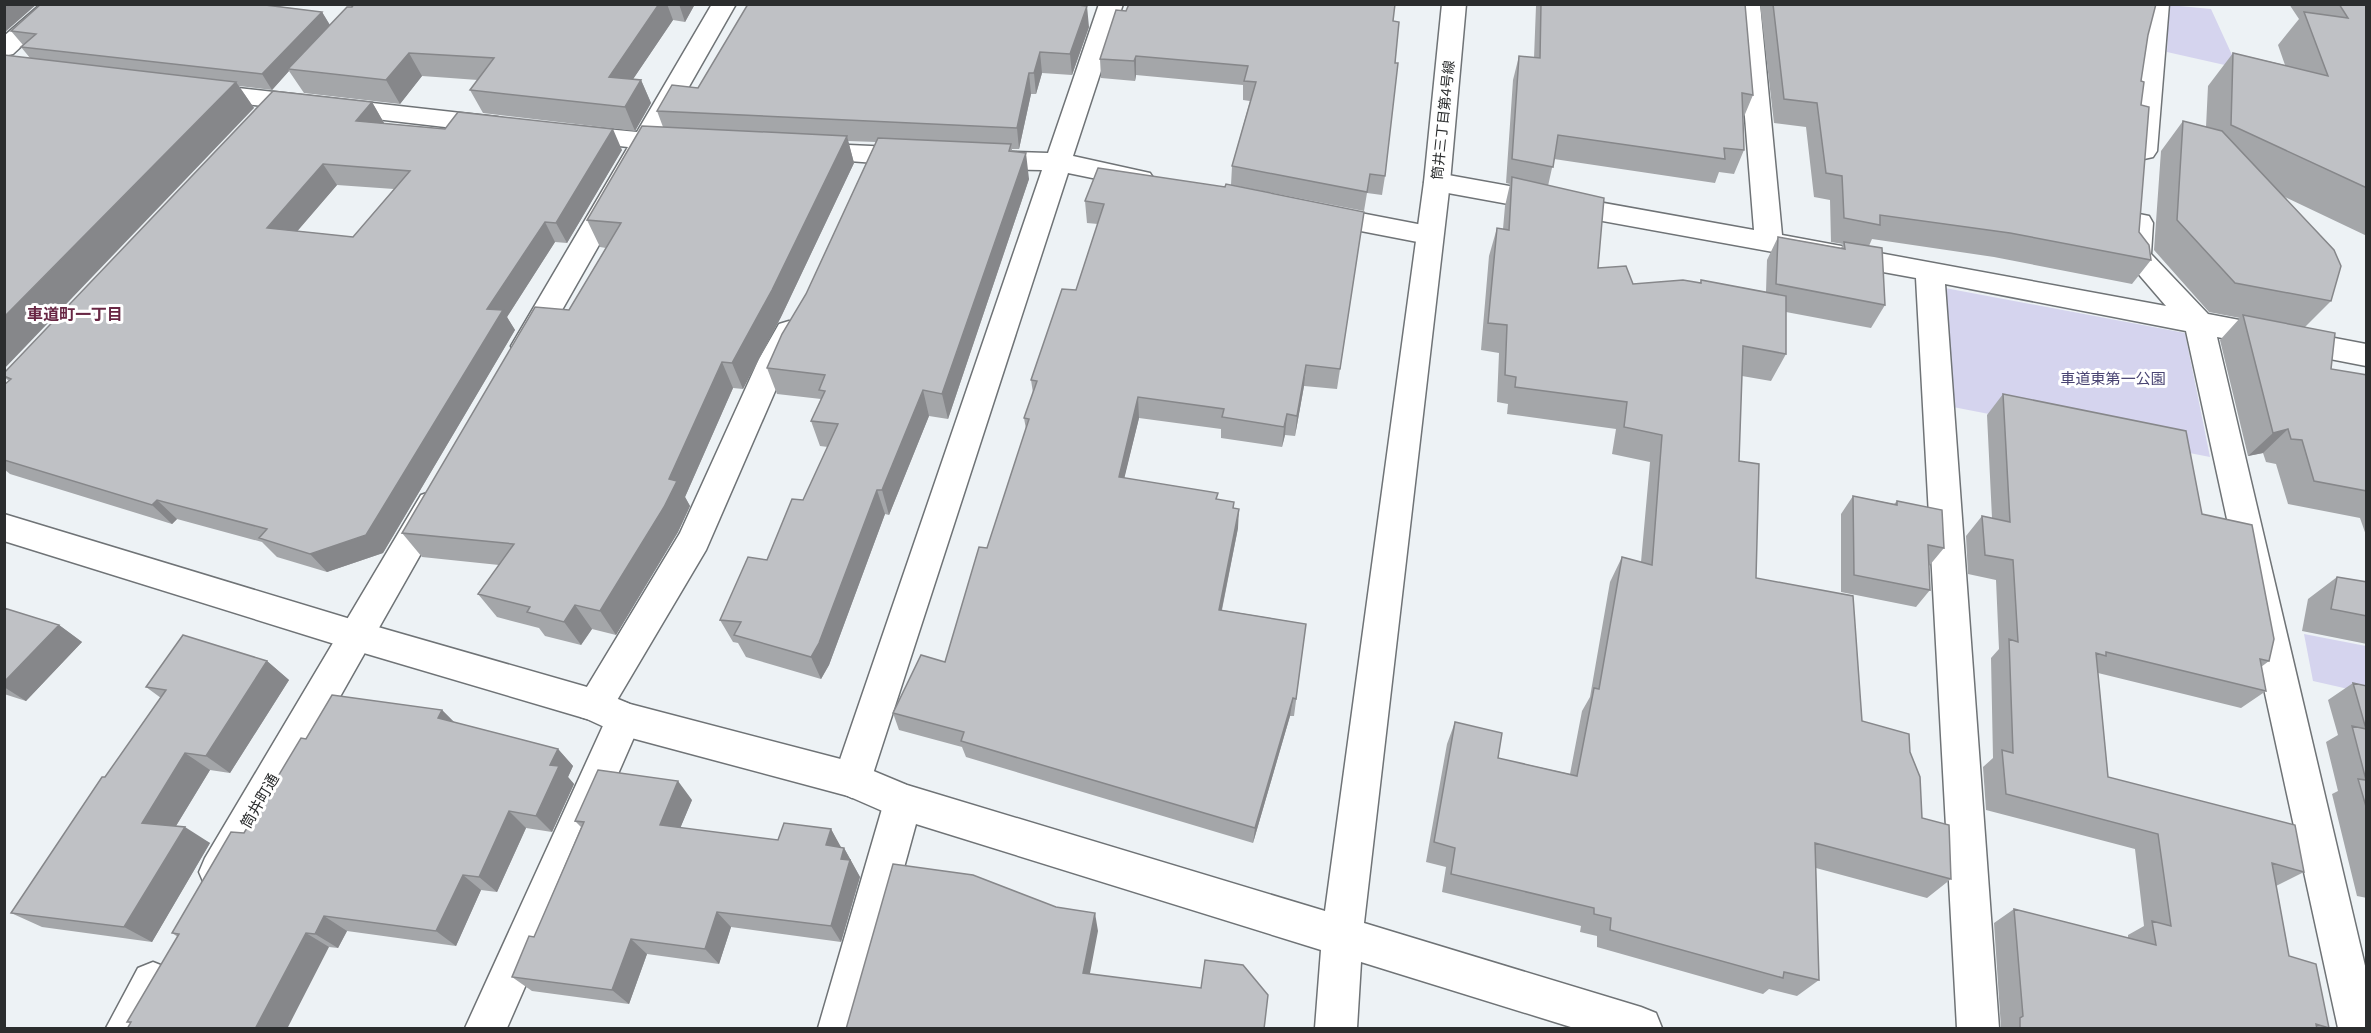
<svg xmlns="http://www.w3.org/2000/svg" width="2371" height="1033" font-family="Lato,'Noto Sans JP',sans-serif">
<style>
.green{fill:#d5d4ee}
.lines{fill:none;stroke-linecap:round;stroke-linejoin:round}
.minor-casing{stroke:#6f7376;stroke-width:3}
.tertiary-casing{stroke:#6f7376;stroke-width:3}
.minor{fill:#fff;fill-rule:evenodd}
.tertiary{fill:#fff;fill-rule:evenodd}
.wall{fill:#a4a6a9;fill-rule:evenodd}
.shaded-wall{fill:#86878a}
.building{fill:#bfc1c5;stroke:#86878a;stroke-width:1.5;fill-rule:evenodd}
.labels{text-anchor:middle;stroke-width:6;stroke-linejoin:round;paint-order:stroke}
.far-street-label{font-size:14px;fill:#2b2d2e;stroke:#fff}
.park-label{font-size:15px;fill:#494472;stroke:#fff}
.street-label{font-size:15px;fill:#2b2d2e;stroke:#fff}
.neighbourhood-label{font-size:16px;font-weight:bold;fill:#682744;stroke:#fff}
</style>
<rect width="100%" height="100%" fill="#edf2f5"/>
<path class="green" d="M2169 5 2211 9 2238 68 2167 52Z
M1945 288 2185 333 2210 457 1953 407Z
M2304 634 2366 646V693L2313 681Z"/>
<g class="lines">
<g class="minor-casing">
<path id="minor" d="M712 4H736L662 134 688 138 692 144 688 150 679 152 653 150 537 354 526 357 515 354 511 346 628 147 566 140 562 134 566 128 575 126 637 132Z
M1099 4H1123L1073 156 1150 173 1154 179 1150 185 1141 188 1068 173 871 780 865 792 852 798 839 792 833 780 1042 170 982 169 973 166 969 160 973 154 982 151 1048 153Z
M1736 4H1760L1782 235 2166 306 2123 256 2125 223 2129 216 2139 214 2149 216 2153 223 2151 254 2208 314 2366 344V366L2217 337 2366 970V1028H2338L2186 331 1945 284 1999 1028H1957L1916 278 1437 191 1428 188 1424 182 1428 176 1437 173 1754 230Z
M2145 4H2169L2157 151 2153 157 2144 159 2135 157 2131 151Z
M202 84 497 117 506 119 510 125 506 131 497 133 193 98 189 92 193 86Z
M805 143 915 148 924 151 928 157 924 163 915 166 796 157 792 151 796 145Z
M1319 205 1428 226 1438 228 1442 235 1438 242 1428 244 1309 221 1305 214 1309 207Z
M789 321 799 324 804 332 789 359 706 550 613 707 624 702 637 707 642 719 507 1028H465L607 717 594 721 581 717 576 705 680 533 759 359 779 324Z
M433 491 445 495 449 504 233 886 219 891 205 886 199 872 205 858 421 495Z
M903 784 917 789 922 802 860 1028H818L884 802 889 789Z
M153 962 168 968 174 983 150 1028H106L138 968Z"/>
</g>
<g class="tertiary-casing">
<path id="tertiary" d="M41 4H67L13 54 4 56V36Z
M1442 4H1466L1450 182 1364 923 1641 1007 1656 1013 1662 1028H1574L1361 962 1357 1028H1315L1321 950 903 820 848 796 624 736 587 719 357 651 4 541V514L357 621 594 689 630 704 852 762 907 785 1325 911 1424 182Z"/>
</g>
<use href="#minor" class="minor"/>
<use href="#tertiary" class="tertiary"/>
</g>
<path class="wall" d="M41 4H278L276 6 322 12 330 25 354 4H695L685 22 673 20 633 79 641 80 651 103 635 131 483 113 470 90 478 80 422 76 400 104 304 93 289 71 272 90 239 86 254 108 30 58 21 47 23 45 11 31Z
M1531 4H1745L1753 95 1743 119 1744 150 1734 174 1719 172 1715 183 1554 159 1548 186 1598 268 1633 284 1700 283 1701 280 1766 292 1767 260 1778 237 1841 248 1843 244 1831 242 1830 200 1814 197 1806 127 1774 123 1760 4H2156L2148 35 2141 81 2139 232 2151 260 2132 284 1994 257 1872 239 1869 246 1885 305 1871 328 1786 312V354L1771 381 1742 376 1739 461 1756 578 1862 721 1910 752 1922 818 1951 879 1927 898 1816 868 1819 980 1797 996 1769 989 1763 994 1597 947V936L1580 932 1581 926 1442 892 1446 867 1426 862 1447 744 1455 722 1498 758 1570 774 1582 711 1590 697 1610 582 1622 557 1641 562 1650 462 1612 454 1616 429 1507 414 1508 404 1497 402 1499 353 1481 350 1489 256 1497 228 1503 229 1505 206 1510 184 1506 183 1513 80 1519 56 1534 58 1536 6H1531Z
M2289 4H2367V236L2283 196 2331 301 2305 327 2331 369 2367 375V538L2360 518 2288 504 2276 464 2266 462 2263 453 2248 456 2220 340 2240 318 2209 312 2154 250 2161 151 2183 121 2206 127 2208 86 2233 53 2285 65 2278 45 2299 19Z
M1393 21 1385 176 1382 195 1367 193 1364 211 1231 185 1232 166 1250 101 1243 100V85L1136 75 1135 81 1101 78 1100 59Z
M1089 27 1072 75 1042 73 1036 94H1031L1019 149H1012V151L1029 179 948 419 929 416 889 515 885 514 829 665 821 679 746 657 738 643 733 642 720 620 767 560 803 500 828 447 820 446 811 421 821 399 777 394 767 368 806 294 876 142 848 141 854 163 781 317 743 389 733 388 685 497 690 506 678 532 616 635 592 629 581 645 545 636 539 628 497 617 478 594 499 565 422 557 402 533 569 310 606 248 600 247 587 220 663 127 657 111 698 88Z
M372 102 384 123 622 150 567 243 555 242 507 317 515 330 383 553 327 572 277 557 262 542 177 519 172 524 10 474 4 469V385L9 381 4 377V373ZM337 185 394 189 353 237 297 231Z
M1085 201 1364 212 1337 389 1304 386 1295 436 1285 435 1282 447 1221 438V429L1139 418 1124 478 1217 500 1234 502V508L1238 528 1222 610 1306 624 1294 716H1290L1253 843 966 757 962 747 899 730 893 713 945 662 987 548 1026 429 1024 418 1033 393 1031 380 1076 290 1098 224 1087 223Z
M2003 394 2202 514 2269 661 2261 667 2266 691 2241 708 2098 673 2108 777 2304 872 2276 886 2289 956 2329 1028 2327 1029H2000L2001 1028 1994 923 2014 909 2128 938V935L2144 926 2135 849 1986 810 1983 767 1993 758 1991 658 1999 649 1996 580 1968 574 1966 536 1982 516 1992 518 1987 415Z
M1853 496 1894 504 1897 501 1944 548 1929 566 1930 590 1916 607 1841 592V514Z
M2337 577 2367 582V644L2302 631 2308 599Z
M4 608 59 625 82 642 26 701 4 694Z
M267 661 289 680 230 773 210 770 176 826 210 843 152 942 42 927 11 913 161 698 146 687Z
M2353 683 2367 686V898L2357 896 2332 794 2338 791 2326 742 2338 735 2328 700Z
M442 710 454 722 558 749 573 766 568 777 574 784 552 832 526 828 497 892 481 890 456 946 347 931 338 948 329 947 130 1023 127 1022 178 937 172 933 244 833 306 739Z
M692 800 680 828 778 840 831 829 840 847 844 848 860 877 841 942 731 927 719 964 647 954 629 1004 532 991 512 977 534 937 581 827 575 821Z"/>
<path class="shaded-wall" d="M6 4H37L4 33V6Z
M252 4H278L262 20Z
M659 4H667L673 20 619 100 609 77Z
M679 4H695L685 22Z
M1087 6 1089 27 1072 75 1070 54Z
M322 12 331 27 288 69 289 71 272 90 262 74Z
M1040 52 1042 73 1036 94 1034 73Z
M409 53 422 76 400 104 386 80Z
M1136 56V75L1135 81 1134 61Z
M1029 73 1031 94 1019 149 1017 128Z
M641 80 651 103 635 131 625 107Z
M236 82 254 108 4 369V317Z
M372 102 384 123 369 141 356 121Z
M613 129 622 150 567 243 556 223Z
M847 136 854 163 781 317 743 389 732 363Z
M1026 153 1029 179 948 419 942 394Z
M323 164 337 185 282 249 267 228Z
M545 222 555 242 507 317 515 330 383 553 327 572 310 554 487 309Z
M722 362 733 388 685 497 690 506 678 532 616 635 600 611 669 479Z
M1306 365 1304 386 1295 436 1297 416Z
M923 390 929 416 889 515 882 490Z
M1138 397 1139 418 1120 496 1119 477Z
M1287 414 1285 435 1282 447 1284 427Z
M2288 429 2263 453 2248 456 2273 433Z
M877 490 885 514 829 665 821 679 811 657Z
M157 500 177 519 172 524 152 505Z
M1239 509 1238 528 1218 628 1219 610Z
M575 605 592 629 581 645 564 622Z
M59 625 82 642 26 701 4 687V682Z
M267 661 289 680 230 773 206 756Z
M1293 698 1290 716 1253 843 1255 828Z
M442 710 460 728 438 718Z
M558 749 573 766 568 777 574 784 552 832 536 816 550 765Z
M185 753 210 770 168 839 142 823Z
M678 781 692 800 674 843 660 825Z
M509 811 526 828 497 892 479 877Z
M185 827 210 843 152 942 124 927Z
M831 829 841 847 836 863 826 845Z
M844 848 860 877 841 942 831 926 841 859Z
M463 875 481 890 456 946 436 931Z
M717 912 731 927 719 964 705 949Z
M1095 913 1098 931 1087 989 1083 973Z
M324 916 347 931 338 948 315 934Z
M306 933 329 947 287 1029H255Z
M631 939 647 954 629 1004 612 990Z"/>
<path class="building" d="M41 4H257L322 12 262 74 21 47 36 34 11 31Z
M354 4H659L609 77 641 80 625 107 470 90 494 58 409 53 386 80 288 69 347 7H352Z
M748 4H1069L1087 6 1070 54 1040 52 1034 73H1029L1017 128 657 111 672 85 698 88Z
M1129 4H1395L1393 21 1399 22 1395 63H1398L1385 176 1370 174 1367 192 1232 166 1256 82 1244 81 1248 66 1136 56 1134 61 1100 59 1116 10 1126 11Z
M1541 4H1745L1753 95 1742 93 1744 150 1724 148 1725 159 1558 135 1553 167 1512 159 1519 56 1540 58Z
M1773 4H2156L2148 35 2141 81 2144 82 2141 105 2149 107 2139 232 2149 245 2151 260 2010 233 1880 215V225L1844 218 1842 176 1826 173 1817 103 1784 99Z
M2339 4H2367V188L2231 125 2233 53 2328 76 2304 12 2348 18Z
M4 55 236 82 4 317Z
M273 91 372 102 356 121 445 129 458 112 613 129 556 223 545 222 487 309 503 310 366 535 310 554 259 538 267 529 157 500 152 505 4 460V385L11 379 4 376V373ZM323 164 410 171 353 237 267 228Z
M2183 121 2222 131 2334 250 2341 266 2331 301 2235 283 2177 220Z
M642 126 847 136 772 290 732 363 722 362 669 479 677 481 664 507 600 611 575 605 564 622 527 612 530 607 478 594 514 544 402 533 535 307 569 310 621 223 587 220Z
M878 138 1011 144 1009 151 1026 153 942 394 923 390 882 490H877L819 643 811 657 734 635 741 622 720 620 748 557 767 560 792 499 803 500 838 424 811 421 825 391 819 390 825 375 767 368 782 334 806 294Z
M1098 168 1225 187 1226 184 1364 212 1340 369 1306 365 1297 416 1287 414 1284 427 1222 417 1224 409 1138 397 1119 477 1218 493 1216 499 1234 502 1233 508 1239 509 1219 610 1306 624 1296 699 1293 698 1255 828 961 741 964 732 893 713 921 655 945 662 979 547 987 548 1029 419 1024 418 1037 381 1031 380 1062 289 1076 290 1104 204 1085 201Z
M1512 177 1604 198 1598 268 1626 266 1633 284 1683 280 1701 283V280L1786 296V354L1743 346 1739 461 1759 464 1756 578 1853 596 1862 721 1909 734 1910 752 1920 777 1922 818 1949 825 1951 879 1815 843 1819 980 1784 972 1783 978 1610 930 1611 918 1594 914V908L1451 874 1455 848 1434 842 1455 722 1502 733 1498 758 1577 776 1594 688 1599 689 1622 557 1652 565 1662 435 1624 427 1627 402 1515 387 1516 377 1505 375 1507 325 1488 323 1497 228 1509 230Z
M1778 237 1845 249 1844 242 1882 248 1885 305 1776 284Z
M2243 315 2335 333 2331 369 2367 375V491L2314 481 2302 440 2291 439 2288 429 2273 433Z
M2003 394 2186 431 2202 514 2252 525 2274 639 2269 661 2260 659 2266 691 2106 652V656L2096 653 2108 777 2295 825 2304 872 2272 863 2289 956 2316 964 2329 1028 2316 1024 2317 1029H2020V1018L2023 1016 2014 909 2156 945 2152 921 2171 926 2158 834 2006 794 2002 750 2013 753 2009 639 2018 642 2013 560 1985 555 1982 516 2010 522Z
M1853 496 1897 505V501L1942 510 1944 548 1928 545 1930 590 1854 575Z
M2337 577 2367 582V616L2331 609Z
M4 608 59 625 4 682Z
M183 635 267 661 206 756 185 753 142 823 185 827 124 927 11 913 102 777H105L166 690 146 687Z
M2353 683 2367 686V810L2358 779 2366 780 2352 726 2366 729Z
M332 695 442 710 438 718 558 749 550 765 559 766 536 816 509 811 479 877 463 875 436 931 324 916 315 934 306 933 255 1029H127L131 1022H127L179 934 172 933 231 832 244 833 301 738 306 739Z
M598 770 678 781 660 825 778 840 784 823 831 829 826 845 844 848 841 859 850 860 831 926 717 912 705 949 631 939 612 990 512 977 529 936 534 937 584 822 575 821Z
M893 864 973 875 1056 907 1095 913 1083 973 1201 988 1205 960 1243 965 1268 995 1264 1029H846Z"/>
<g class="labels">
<g class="far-street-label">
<text transform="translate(1443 120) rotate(-84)" y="5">筒井三丁目第4号線</text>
</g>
<g class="park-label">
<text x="2113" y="384">車道東第一公園</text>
</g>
<g class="street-label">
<text transform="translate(260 801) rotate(-60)" y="5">筒井町通</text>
</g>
<g class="neighbourhood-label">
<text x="75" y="320">車道町一丁目</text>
</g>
</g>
<rect width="2371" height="1033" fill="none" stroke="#2b2d2e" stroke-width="12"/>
</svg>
